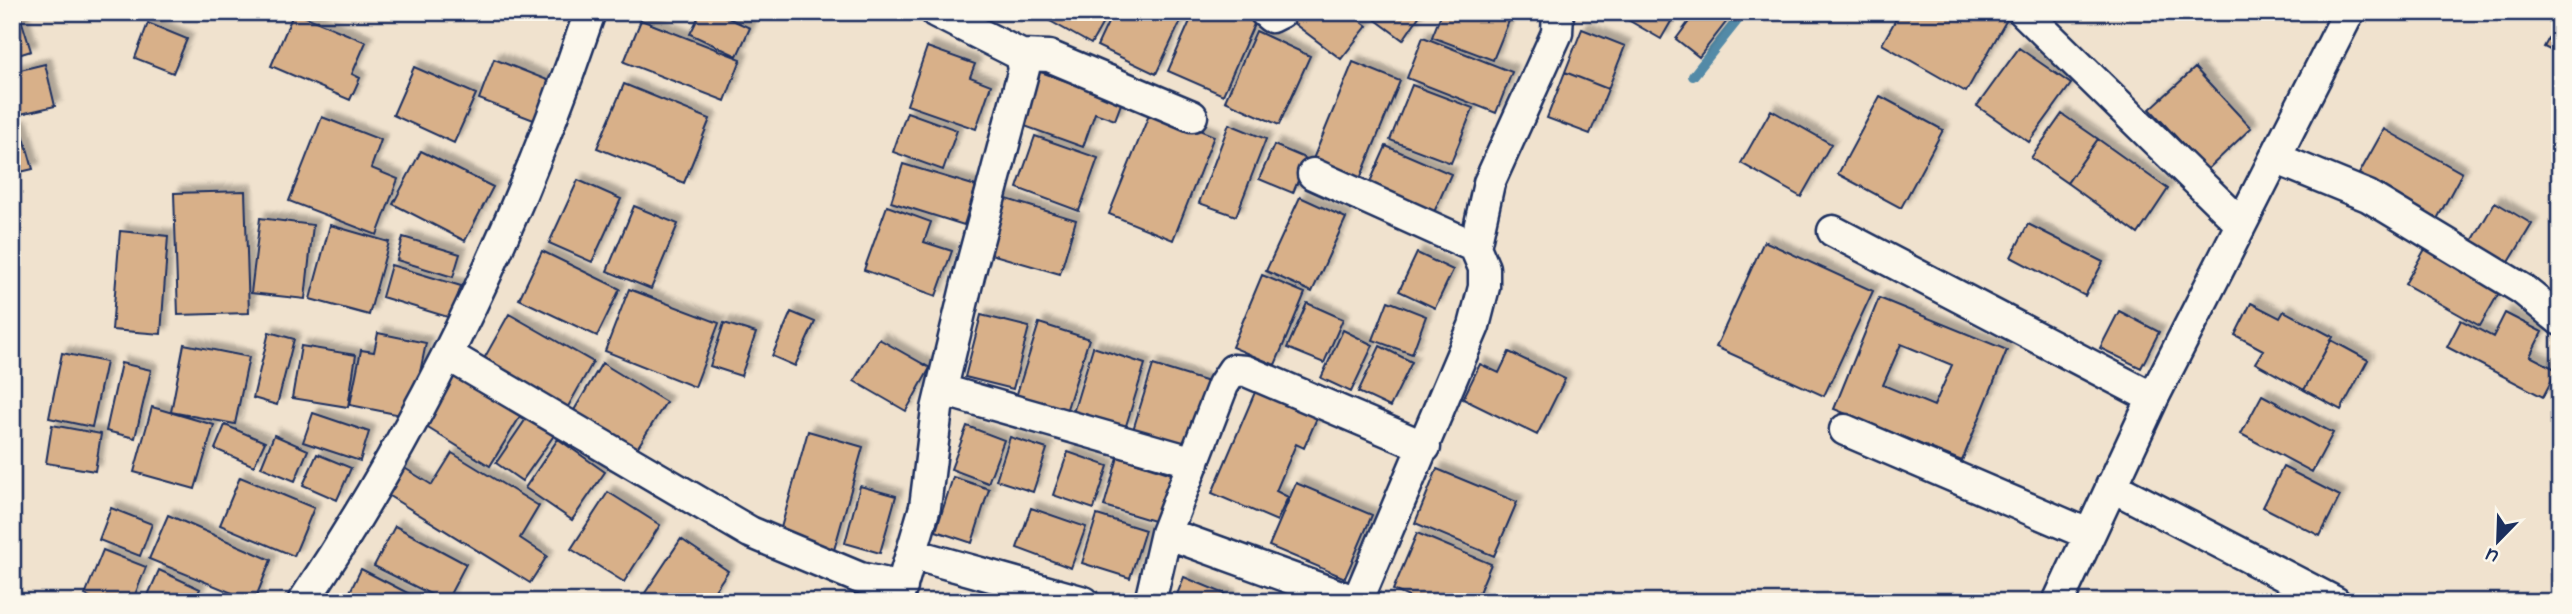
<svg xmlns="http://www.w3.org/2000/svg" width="2572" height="614" font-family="'Architects Daughter',sans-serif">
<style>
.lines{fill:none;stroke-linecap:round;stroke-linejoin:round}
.stream{stroke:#538aa7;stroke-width:10}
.building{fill:#d8b089;stroke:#1b2f5e;stroke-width:2;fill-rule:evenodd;filter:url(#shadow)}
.street-casing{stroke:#1b2f5e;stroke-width:35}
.street{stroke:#fbf7ec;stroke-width:30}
</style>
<defs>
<filter id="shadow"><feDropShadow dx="6" dy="-6" stdDeviation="2" flood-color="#0004"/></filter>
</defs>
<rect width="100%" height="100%" fill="#f0e2ce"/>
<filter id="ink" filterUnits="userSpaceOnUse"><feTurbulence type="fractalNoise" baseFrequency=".0143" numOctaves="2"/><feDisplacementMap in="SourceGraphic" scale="14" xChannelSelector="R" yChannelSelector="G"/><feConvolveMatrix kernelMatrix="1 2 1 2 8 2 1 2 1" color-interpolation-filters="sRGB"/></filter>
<g filter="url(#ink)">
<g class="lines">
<path class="stream" d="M1693 76 1744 12"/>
</g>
<path class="building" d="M294 12 366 42 352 74 360 78 350 100 271 66Z
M701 12H715L750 28 737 56 690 34Z
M1034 12H1109L1091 44Z
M1113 12H1185L1156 74 1097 46Z
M1194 12H1231L1255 22 1223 95 1168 71Z
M1287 12H1349L1367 26 1341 59 1284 16Z
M1365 12H1422L1403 40Z
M1442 12H1501L1511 16 1493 60 1432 37Z
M1625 12H1663L1673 18 1661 39 1623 17Z
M1696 12H1734L1699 57 1676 39Z
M1900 12H2007L2010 14 1966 92 1882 44Z
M2560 18V55L2544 47Z
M21 19 31 51 12 57V21Z
M641 20 741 59 725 101 624 62Z
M148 23 187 39 173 73 135 58Z
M1582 29 1625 46 1608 89 1565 72Z
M1256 31 1310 56 1279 125 1225 101Z
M1423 37 1512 72 1496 113 1407 78Z
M927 47 975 64 970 77 991 85 976 129 907 105Z
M2019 48 2071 84 2029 142 1977 106Z
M494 59 560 85 544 124 479 99Z
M1353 62 1400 81 1360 179 1313 159Z
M45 64 55 106 12 116V72Z
M414 67 476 94 454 143 393 115Z
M2195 68 2251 128 2207 170 2150 109Z
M1038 71 1122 101 1115 120 1095 113 1083 147 1019 124Z
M1565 72 1608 89 1590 134 1547 118Z
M624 84 710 119 684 183 597 148Z
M1412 85 1473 108 1451 163 1390 140Z
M1880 96 1943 130 1901 208 1838 174Z
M1151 110 1214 136 1173 240 1109 214Z
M1771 110 1831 144 1801 197 1741 163Z
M907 112 957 130 943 170 893 152Z
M2062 114 2098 139 2067 183 2031 158Z
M322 117 381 140 371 168 398 179 377 235 289 201Z
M1229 124 1266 139 1236 216 1199 203Z
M21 127 33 169 12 174V129Z
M2384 129 2462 173 2437 219 2359 174Z
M1035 136 1098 158 1079 211 1017 188Z
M2098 139 2168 189 2138 234 2067 183Z
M1274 145 1307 159 1293 193 1259 179Z
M1386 146 1451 174 1431 219 1366 191Z
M421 151 493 187 465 241 393 204Z
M903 164 976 186 964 225 891 202Z
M578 180 621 199 592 262 549 243Z
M245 191 249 313 178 315 174 193Z
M1000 197 1076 220 1060 274 984 252Z
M1300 197 1346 218 1312 292 1266 271Z
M2495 202 2532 224 2508 264 2471 243Z
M634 206 678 224 651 289 607 271Z
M887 206 931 222 924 242 952 251 936 296 864 270Z
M260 218 313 225 305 299 251 293Z
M2028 224 2103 262 2085 296 2011 257Z
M330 225 389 242 369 315 310 299Z
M120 231 168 236 161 334 112 330Z
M403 237 460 254 453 277 397 260Z
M1764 241 1873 291 1824 396 1716 347Z
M2429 242 2504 284 2480 326 2405 284Z
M542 251 620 289 597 336 519 299Z
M1417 253 1453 270 1435 308 1399 291Z
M391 265 461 286 451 318 382 297Z
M1262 275 1305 293 1275 365 1232 347Z
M629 289 719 323 695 387 605 351Z
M1879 298 2007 350 1962 461 1834 409ZM1901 344 1952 365 1934 406 1883 385Z
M1388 301 1426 316 1412 354 1373 340Z
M1307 303 1343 319 1324 363 1287 348Z
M2251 303 2280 318 2284 311 2333 337 2304 390 2255 363 2263 350 2235 335Z
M2119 311 2159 332 2141 368 2100 348Z
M791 312 815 322 795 366 772 356Z
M2505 313 2542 332 2530 356 2557 370 2543 397 2447 347 2461 320 2493 337Z
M509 314 593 362 565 412 481 364Z
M981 315 1029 327 1013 389 965 377Z
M724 323 756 333 741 376 710 366Z
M1039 323 1089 339 1065 415 1015 400Z
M1343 330 1373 345 1351 392 1321 378Z
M269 332 294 339 277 405 253 398Z
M378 333 426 343 411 417 350 405 361 350 374 352Z
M879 339 930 368 906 411 854 381Z
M2331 340 2368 360 2341 410 2304 390Z
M184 344 249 357 235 424 171 412Z
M301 346 356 355 348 407 292 398Z
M1380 346 1412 362 1390 407 1358 392Z
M1093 347 1145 364 1125 429 1073 413Z
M1509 352 1565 379 1537 435 1463 399 1480 364 1499 373Z
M62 353 106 362 92 427 49 418Z
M121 363 151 370 135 438 106 431Z
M602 363 666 402 636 450 573 412Z
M1153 365 1208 382 1189 447 1133 430Z
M457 370 524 410 490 466 423 425Z
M1258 385 1320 411 1304 448 1296 444 1276 491 1288 497 1277 521 1212 493Z
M2262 395 2333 433 2312 472 2241 434Z
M152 407 214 425 195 489 134 472Z
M313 413 369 432 360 461 303 442Z
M530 413 557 431 522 481 496 463Z
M52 425 101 434 95 471 46 463Z
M225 425 265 442 254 466 215 449Z
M967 426 1004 440 988 483 951 469Z
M808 431 863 447 834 550 779 535Z
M274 435 308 450 295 481 261 467Z
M1010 437 1047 449 1033 492 996 480Z
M558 439 605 472 572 520 525 488Z
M1068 452 1108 466 1094 509 1053 495Z
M452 453 539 506 520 538 547 556 530 583 381 491 398 464 432 485Z
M317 454 351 468 337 500 303 485Z
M1118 457 1172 474 1157 522 1104 506Z
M2283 467 2340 496 2320 536 2263 507Z
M1437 469 1517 502 1494 556 1415 523Z
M240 477 314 508 294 556 220 525Z
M953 477 989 489 972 543 936 531Z
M1296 483 1372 515 1345 578 1269 546Z
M860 486 896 496 880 553 845 543Z
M608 492 660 525 624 582 571 549Z
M111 508 152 524 140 556 99 540Z
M1031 508 1086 527 1071 568 1017 548Z
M168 515 271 560 254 602 149 559Z
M1097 515 1145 530 1130 578 1082 563Z
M395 526 466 564 446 602 374 566Z
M1417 533 1491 564 1475 602H1420L1393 590Z
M681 539 728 571 707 602H639Z
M103 550 146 567 132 602H101L85 595Z
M361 569 425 602H345Z
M159 570 200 589 194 602H145Z
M1184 577 1230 596 1228 602H1174Z
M973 593 999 602H970Z"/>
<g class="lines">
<g class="street-casing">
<path id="street" d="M936 12 1021 55 1049 56 1192 116
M1265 12 1271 17 1281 12
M2024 12 2241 224
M2275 158 2368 196 2522 289 2560 320
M1313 174 1475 247
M1833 231 2153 398
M448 355 750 532 860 578 902 587
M956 394 1194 462
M1845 430 2088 534
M2111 486 2335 602
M1166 533 1357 602
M923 557 1084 602
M303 602C425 420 520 219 590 12
M897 602 925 507 937 409 969 275 1024 69 1021 55
M1150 602 1166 533 1223 385 1233 370 1246 371 1425 447
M1357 602 1474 326 1484 287V268L1475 247 1489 183 1557 33 1558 12
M2058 602 2153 398 2349 12"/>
</g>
<use href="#street" class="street"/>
</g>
</g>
<rect width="2572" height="614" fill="none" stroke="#fbf7ec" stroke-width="42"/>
<rect x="21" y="21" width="2530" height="572" fill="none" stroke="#1b2f5e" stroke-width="2.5" filter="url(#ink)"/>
<g transform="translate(2498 541) rotate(203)" stroke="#fbf7ec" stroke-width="5" paint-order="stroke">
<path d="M0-5L12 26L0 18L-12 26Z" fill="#1b2f5e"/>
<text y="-10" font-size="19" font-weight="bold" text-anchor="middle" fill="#1b2f5e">U</text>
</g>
</svg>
